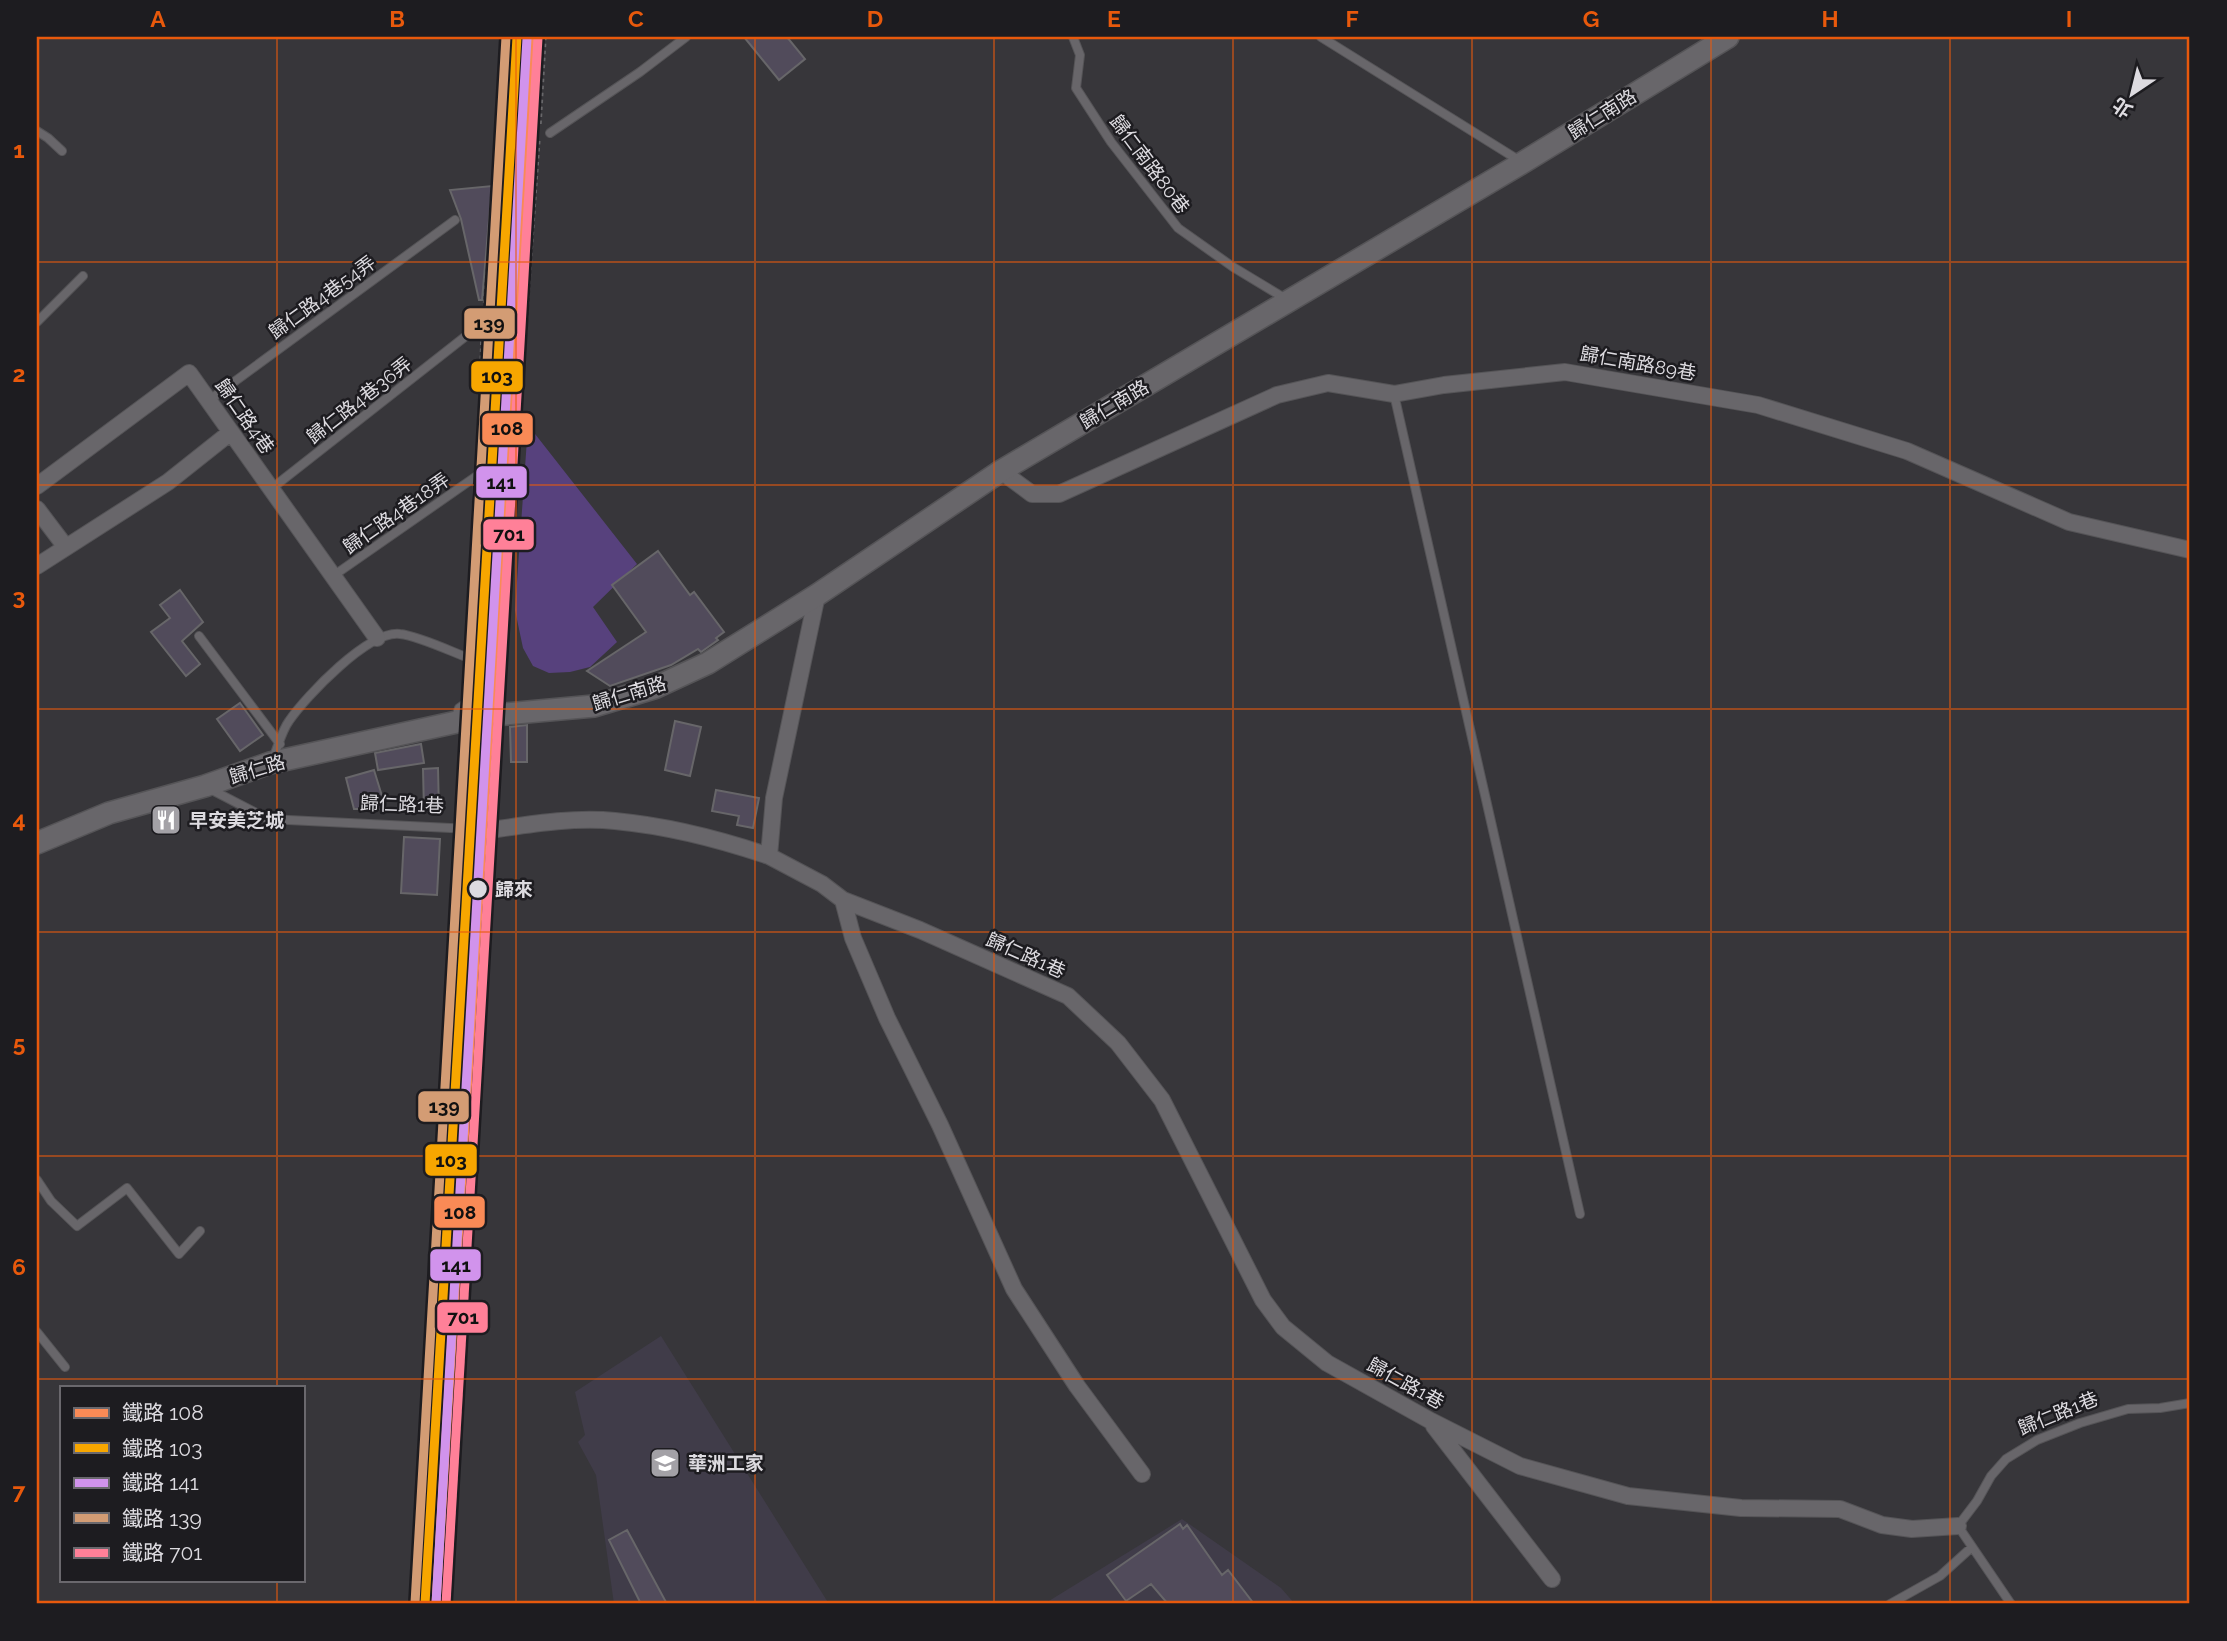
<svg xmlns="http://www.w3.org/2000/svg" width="2227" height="1641" font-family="Raleway,'Noto Sans TC',sans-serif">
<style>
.built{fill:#403c49}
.green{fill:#57417d}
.building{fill:#514b5b;stroke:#676669;stroke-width:2}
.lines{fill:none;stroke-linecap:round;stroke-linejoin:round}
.service-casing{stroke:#555457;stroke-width:10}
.minor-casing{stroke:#555457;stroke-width:18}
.tertiary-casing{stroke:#555457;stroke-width:24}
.path{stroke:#68676a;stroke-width:3.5;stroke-dasharray:3.5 3.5;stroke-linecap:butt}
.service{stroke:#68666a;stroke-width:8}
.minor{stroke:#68666a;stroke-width:16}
.tertiary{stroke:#68666a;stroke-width:21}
.rail-1-casing{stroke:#1d1c20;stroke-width:14}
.rail-2-casing{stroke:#1d1c20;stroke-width:14}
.rail-3-casing{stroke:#1d1c20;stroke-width:14}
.rail-4-casing{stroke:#1d1c20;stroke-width:14}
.rail-5-casing{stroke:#1d1c20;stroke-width:14}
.rail-1{stroke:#f98a56;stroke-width:9}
.rail-2{stroke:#f7a600;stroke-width:9}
.rail-3{stroke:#d193ec;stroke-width:9}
.rail-4{stroke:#d39c74;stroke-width:9}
.rail-5{stroke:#ff8098;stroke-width:9}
.grid{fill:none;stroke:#e8590c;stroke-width:2;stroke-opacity:0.55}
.stop-dot{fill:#dddbe0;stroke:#1d1c20;stroke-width:2.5}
.labels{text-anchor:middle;stroke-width:5;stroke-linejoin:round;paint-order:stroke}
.street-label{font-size:19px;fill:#dddbe0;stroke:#1d1c20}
.poi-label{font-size:19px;font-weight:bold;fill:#dddbe0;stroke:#1d1c20;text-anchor:start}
.stop-label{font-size:19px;font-weight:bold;fill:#dddbe0;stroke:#1d1c20;text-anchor:start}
.line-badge{stroke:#1d1c20;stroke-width:2.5}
.pale-badge-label{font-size:19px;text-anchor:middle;font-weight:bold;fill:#111}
.neatline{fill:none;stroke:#e8590c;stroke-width:2.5}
.grid-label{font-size:23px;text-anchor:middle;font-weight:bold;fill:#e8590c}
</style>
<rect width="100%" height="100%" fill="#37363a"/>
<path class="built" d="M661 1336 829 1604H614L596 1475 578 1442 585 1435 575 1392Z
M1182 1519 1281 1588 1295 1604H1044Z"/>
<path class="green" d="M528 425 637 564 593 607 617 642 590 667 570 672 549 673 533 666 523 648 515 610Z"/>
<path class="building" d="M744 37H787L805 59 779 80Z
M492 186 482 300H479L461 219 450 190Z
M658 551 690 595 694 592 724 632 716 638 718 640 701 652 698 649 671 665 610 686 587 671 646 632 612 585Z
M180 590 203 622 182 641 200 664 186 676 151 632 170 618 160 605Z
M240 703 263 735 240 751 217 719Z
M675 721 701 727 690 776 665 770Z
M527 725V762H511L510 727Z
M421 744 424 763 378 770 375 753Z
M438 768 439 811H424L423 769Z
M374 770 386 809H354L346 778Z
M716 790 759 798 753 828 737 825 739 816 712 811Z
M404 837 440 839 437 895 401 893Z
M1180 1524 1183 1529 1187 1525 1222 1575 1228 1570 1254 1604H1168L1151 1584 1126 1601 1107 1575Z
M627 1530 667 1604H641L609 1540Z"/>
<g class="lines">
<g class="service-casing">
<path id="service" d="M1073 37 1080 55 1076 88 1111 142 1178 228 1233 267 1286 299
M1321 37 1520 161
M37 131 48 138 62 151
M550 133 640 72 686 37
M37 322 83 276
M1394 394 1580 1214
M208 401 455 220
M271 489 466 336
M333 576 478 475
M199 636 280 744
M455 720 459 708 469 701 472 696 471 659 478 475
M272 760C278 748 281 732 289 721 306 696 369 630 400 634 419 636 452 652 471 659
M210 789 268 819 491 830
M37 1180 51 1201 77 1226 127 1188 179 1254 200 1231
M37 1332 65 1367
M1890 1604 1940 1576 1972 1547
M2011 1604 1958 1526 1977 1501 1991 1476 2006 1459 2037 1440 2080 1423 2128 1409 2160 1408 2190 1403"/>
</g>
<g class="minor-casing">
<path id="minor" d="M1001 471 1032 494H1059L1277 395 1328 383 1394 394 1444 385 1565 372 1758 405 1907 451 2069 522 2190 550
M37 486 189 373 377 638
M37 509 65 546
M37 566 168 482 231 432
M817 595 774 798 769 856 822 884 843 900 920 930 1068 996 1118 1043 1162 1100 1263 1300 1283 1327 1327 1363 1431 1421 1520 1466 1628 1496 1741 1508 1840 1509 1882 1525 1912 1529 1958 1526
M491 830C532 824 574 817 615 821 668 826 719 839 769 856
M843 900 853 938 887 1018 940 1125 1014 1289 1077 1386 1142 1474
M1434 1426 1552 1579"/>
</g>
<g class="tertiary-casing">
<path id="tertiary" d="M37 843 109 813 205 786 270 763 484 716 594 706 654 688 708 663 817 595 1001 471 1522 163 1728 37"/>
</g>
<path class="path" d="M540 124 545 37
M478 464 482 337 505 37
M500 696 539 138
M465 778 494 775
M477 816 483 736
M454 965 482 969
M431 1604 475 841"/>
<use href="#service" class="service"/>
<use href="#minor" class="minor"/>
<use href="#tertiary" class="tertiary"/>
<g class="rail-1-casing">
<path id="rail-1" d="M436 1604 531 37"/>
</g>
<g class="rail-2-casing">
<path id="rail-2" d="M425 1604 517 37"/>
</g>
<g class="rail-3-casing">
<path id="rail-3" d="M436 1604 527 38"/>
</g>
<g class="rail-4-casing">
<path id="rail-4" d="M415 1603 506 37"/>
</g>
<g class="rail-5-casing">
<path id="rail-5" d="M446 1604 538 38"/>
</g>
<use href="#rail-1" class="rail-1"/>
<use href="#rail-2" class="rail-2"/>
<use href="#rail-3" class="rail-3"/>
<use href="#rail-4" class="rail-4"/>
<use href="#rail-5" class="rail-5"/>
</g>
<path class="grid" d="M277 37V1387M516 37V1604M755 37V1604M994 37V1604M1233 37V1604M1472 37V1604M1711 37V1604M1950 37V1604M37 262H2190M37 485H2190M37 709H2190M37 932H2190M37 1156H2190M37 1379H2190M277 1580V1604"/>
<defs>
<g id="restaurant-square" transform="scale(1.575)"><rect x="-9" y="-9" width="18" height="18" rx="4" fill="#a3a1a6" stroke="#1d1c20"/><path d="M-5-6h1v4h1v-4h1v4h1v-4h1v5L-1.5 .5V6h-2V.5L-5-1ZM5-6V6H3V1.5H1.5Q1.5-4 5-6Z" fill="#fff"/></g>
<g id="school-square" transform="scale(1.575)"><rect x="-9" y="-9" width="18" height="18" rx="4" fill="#a3a1a6" stroke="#1d1c20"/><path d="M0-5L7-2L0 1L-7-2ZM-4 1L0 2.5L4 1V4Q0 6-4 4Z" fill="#fff"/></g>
</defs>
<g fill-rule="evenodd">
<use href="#restaurant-square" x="166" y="820"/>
<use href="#school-square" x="665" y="1463"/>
</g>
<circle class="stop-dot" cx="478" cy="889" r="10"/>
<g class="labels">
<g class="street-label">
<text transform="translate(1602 114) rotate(-32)" y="7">歸仁南路</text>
<text transform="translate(1150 164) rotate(53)" y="7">歸仁南路80巷</text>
<text transform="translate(322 297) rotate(-36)" y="7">歸仁路4巷54弄</text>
<text transform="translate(1638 363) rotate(10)" y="7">歸仁南路89巷</text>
<text transform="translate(359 400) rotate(-38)" y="7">歸仁路4巷36弄</text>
<text transform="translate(1114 404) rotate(-31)" y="7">歸仁南路</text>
<text transform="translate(245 416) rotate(55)" y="7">歸仁路4巷</text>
<text transform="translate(396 513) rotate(-35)" y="7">歸仁路4巷18弄</text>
<text transform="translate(629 693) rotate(-17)" y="7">歸仁南路</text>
<text transform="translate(257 769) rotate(-17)" y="7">歸仁路</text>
<text transform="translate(402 804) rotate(2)" y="7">歸仁路1巷</text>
<text transform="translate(1026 955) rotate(24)" y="7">歸仁路1巷</text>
<text transform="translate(1406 1383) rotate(29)" y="7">歸仁路1巷</text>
<text transform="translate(2058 1413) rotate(-22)" y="7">歸仁路1巷</text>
</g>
<g class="poi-label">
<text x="189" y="827">早安美芝城</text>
<text x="688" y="1470">華洲工家</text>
</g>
<g class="stop-label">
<text x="495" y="896">歸來</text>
</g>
</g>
<g class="line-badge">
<rect x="463" y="307" width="53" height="33" rx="7" fill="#d39c74"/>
<rect x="470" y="360" width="54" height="33" rx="7" fill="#f7a600"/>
<rect x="481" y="412" width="53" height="34" rx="7" fill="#f98a56"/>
<rect x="475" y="465" width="53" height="34" rx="7" fill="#d193ec"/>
<rect x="482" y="518" width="53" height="33" rx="7" fill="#ff8098"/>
<rect x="417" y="1090" width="53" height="33" rx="7" fill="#d39c74"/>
<rect x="424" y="1143" width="54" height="34" rx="7" fill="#f7a600"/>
<rect x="433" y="1195" width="53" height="34" rx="7" fill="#f98a56"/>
<rect x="429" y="1248" width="53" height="34" rx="7" fill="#d193ec"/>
<rect x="436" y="1301" width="53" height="33" rx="7" fill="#ff8098"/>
</g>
<g class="pale-badge-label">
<text x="489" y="330">139</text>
<text x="497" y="383">103</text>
<text x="507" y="435">108</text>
<text x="501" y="489">141</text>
<text x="509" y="541">701</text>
<text x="444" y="1113">139</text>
<text x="451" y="1167">103</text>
<text x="460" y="1219">108</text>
<text x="456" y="1272">141</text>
<text x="463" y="1324">701</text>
</g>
<rect width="2227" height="1641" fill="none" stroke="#1d1c20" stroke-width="77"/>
<rect x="60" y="1386" width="245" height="196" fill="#1d1c20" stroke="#6a686d" stroke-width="2"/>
<rect x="74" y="1408" width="35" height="10" fill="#f98a56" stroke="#6a686d" stroke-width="2"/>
<text x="122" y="1420" font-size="21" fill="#dddbe0">鐵路 108</text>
<rect x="74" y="1443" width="35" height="10" fill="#f7a600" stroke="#6a686d" stroke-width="2"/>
<text x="122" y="1456" font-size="21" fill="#dddbe0">鐵路 103</text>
<rect x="74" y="1478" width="35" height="10" fill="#d193ec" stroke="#6a686d" stroke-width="2"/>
<text x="122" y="1490" font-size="21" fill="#dddbe0">鐵路 141</text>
<rect x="74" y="1513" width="35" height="10" fill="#d39c74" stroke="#6a686d" stroke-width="2"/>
<text x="122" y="1526" font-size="21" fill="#dddbe0">鐵路 139</text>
<rect x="74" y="1548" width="35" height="10" fill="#ff8098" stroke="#6a686d" stroke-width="2"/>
<text x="122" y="1560" font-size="21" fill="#dddbe0">鐵路 701</text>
<g transform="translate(2132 94) rotate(215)" stroke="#1d1c20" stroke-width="5" paint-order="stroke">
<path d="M0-5L12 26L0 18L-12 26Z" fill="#dddbe0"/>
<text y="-10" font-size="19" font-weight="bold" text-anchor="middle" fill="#dddbe0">北</text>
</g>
<rect x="38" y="38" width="2150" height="1564" class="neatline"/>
<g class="grid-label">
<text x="158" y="27">A</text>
<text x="397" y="27">B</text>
<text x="636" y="27">C</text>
<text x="875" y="27">D</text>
<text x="1114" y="27">E</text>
<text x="1352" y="27">F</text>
<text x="1591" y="27">G</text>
<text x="1830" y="27">H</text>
<text x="2069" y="27">I</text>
<text x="19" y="158">1</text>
<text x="19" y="382">2</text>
<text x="19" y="605">3</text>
<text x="19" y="828">4</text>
<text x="19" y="1052">5</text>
<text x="19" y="1275">6</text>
<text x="19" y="1499">7</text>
</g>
</svg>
